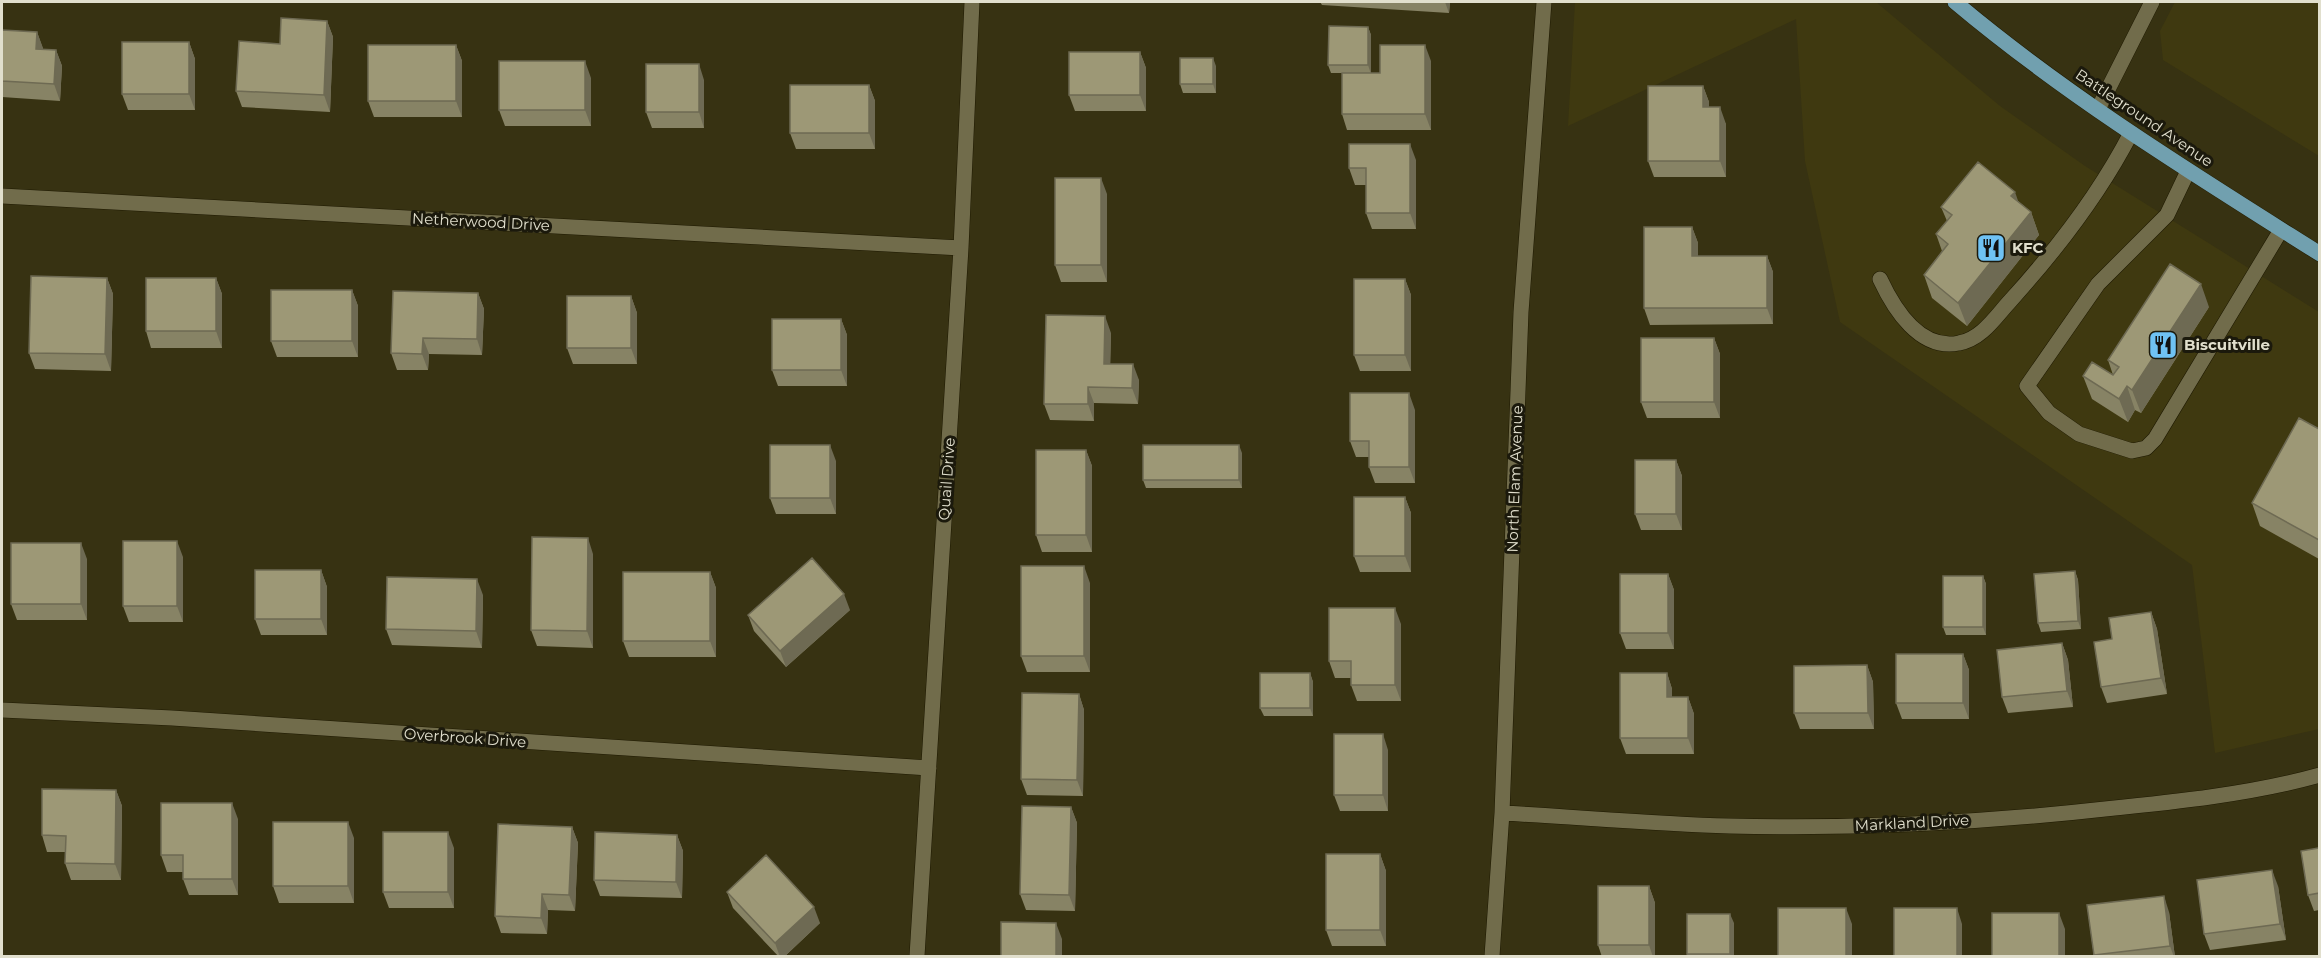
<svg xmlns="http://www.w3.org/2000/svg" width="2321" height="958" font-family="Montserrat,sans-serif">
<style>
.built{fill:#3f3910}
.lines{fill:none;stroke-linecap:round;stroke-linejoin:round}
.minor-casing{stroke:#1e1900;stroke-width:16}
.major-casing{stroke:#1e1900;stroke-width:16}
.minor{stroke:#716c4b;stroke-width:15}
.major{stroke:#71a0af;stroke-width:15}
.wall{fill:#878365}
.shaded-wall{fill:#6e6a53}
.building{fill:#9d9876;stroke:#6e6a53;stroke-width:1.5}
.labels{text-anchor:middle;stroke-width:6;stroke-linejoin:round;paint-order:stroke}
.street-label{font-size:15px;fill:#e1dfcd;stroke:#1b190c}
.poi-label{font-size:15px;font-weight:bold;fill:#e1dfcd;stroke:#1b190c;text-anchor:start}
</style>
<rect width="100%" height="100%" fill="#373212"/>
<path class="built" d="M1575 2H1876L2000 106 2085 166 2319 312V729L2215 753 2192 565 1840 322 1805 161 1796 19 1568 126Z
M2175 2H2319V156L2163 60 2160 31Z"/>
<g class="lines">
<g class="minor-casing">
<path id="minor" d="M2098 109 2152 2
M2188 171 2167 215 2098 284 2027 386 2049 413 2079 434 2132 451 2146 448 2155 439 2281 230
M2 196 961 248
M1880 279C1894 309 1920 351 1959 343 1982 339 1996 316 2011 300 2058 248 2099 195 2131 133
M2 710 172 718 929 768
M1502 813C1578 817 1653 824 1729 826 1854 829 1980 823 2105 809 2175 802 2252 794 2320 775
M917 956 961 248 972 2
M1492 956 1502 813 1521 312 1544 2"/>
</g>
<g class="major-casing">
<path id="major" d="M1955 2C2068 97 2195 175 2320 254"/>
</g>
<use href="#minor" class="minor"/>
<use href="#major" class="major"/>
</g>
<path class="wall" d="M1320 2H1450L1449 13 1322 5Z
M327 21 333 37 330 112 242 107 236 91 280 44Z
M1368 27 1371 35V73H1380L1431 61V130H1347L1342 114 1359 73H1331L1328 65Z
M2 30 37 32 43 49 56 50 62 66 60 101 2 97Z
M189 42 195 59V110H128L122 94Z
M456 45 462 61V117H374L368 101Z
M1140 52 1146 68V111H1075L1069 95Z
M1216 66V93H1183L1180 84Z
M591 78V126H505L499 110Z
M704 80V128H652L646 112Z
M869 85 875 101V149H796L790 133Z
M1703 86 1709 102V107L1726 124V177H1654L1648 161Z
M1416 160V229H1372L1366 213V185H1355L1349 168Z
M1107 194V282H1061L1055 265Z
M2018 201 2031 212 2039 235 1967 326 1932 298 1924 275 1942 251 1936 234 1947 221 1941 207Z
M1692 227 1698 243V256H1767L1773 272V324L1650 325 1644 308Z
M107 278 113 294 111 371 35 369 29 353Z
M216 278 222 294V348H151L146 331Z
M1405 279 1411 295V371H1360L1354 355Z
M352 290 358 306V357H277L271 341Z
M478 293 484 309 482 355 429 354 428 370H397L391 353Z
M631 296 637 313V364H573L567 348Z
M2209 307 2141 413 2135 410 2128 422 2092 399 2083 376 2113 375 2108 360Z
M841 319 847 335V386H778L772 370Z
M1111 333 1110 364 1139 380 1138 404 1094 403V421L1050 420 1044 404Z
M1714 338 1720 354V418H1647L1641 402Z
M1415 410V483H1375L1369 467V457H1356L1350 441Z
M2319 429V559L2260 526 2252 503Z
M1086 450 1092 466V552H1042L1036 535Z
M1242 453V488H1146L1143 480Z
M1676 460 1682 476V530H1641L1635 514Z
M836 461V514H776L770 498Z
M1405 497 1411 513V572H1360L1354 556Z
M593 554V648L537 646 531 630Z
M183 557V622H129L123 606Z
M87 559V620H17L11 604Z
M321 570 327 587V635H261L255 619Z
M2075 571 2078 580 2081 629 2041 632 2038 623Z
M710 572 716 588V657H629L623 641Z
M1668 574 1674 590V649H1626L1620 633Z
M1983 576 1986 584V635H1946L1943 627Z
M1090 583V672H1027L1021 656Z
M483 595 482 648 392 645 386 629Z
M850 610 786 667 754 631 748 615Z
M2151 612 2157 629 2167 694 2107 703 2101 687 2112 639Z
M1401 624V701H1357L1351 685V678H1335L1329 661Z
M2062 643 2068 660 2073 707 2008 713 2002 697Z
M1963 654 1969 670V719H1902L1896 703Z
M1867 665 1873 682 1874 729H1800L1794 713Z
M1310 673 1313 682V716H1264L1260 708Z
M1667 673 1672 689V697H1688L1694 714V754H1626L1620 738Z
M1079 694 1084 710 1083 796 1027 795 1021 779Z
M1388 750V811H1340L1334 795Z
M116 790 122 806 121 880H71L65 863 66 852H47L42 835Z
M1071 807 1077 823 1075 911 1026 910 1020 894Z
M238 819V895H189L183 879V872H167L161 855Z
M572 827 578 843 575 911 548 910 547 934 501 933 495 916Z
M677 835 683 851 682 898 600 896 594 880Z
M354 838V903H279L273 886Z
M454 848V908H389L383 892Z
M2319 848V910L2314 911 2308 895Z
M1380 854 1386 871V946H1332L1326 930Z
M1649 886 1655 903V957H1602L1598 945Z
M2278 886 2286 940 2210 950 2204 934Z
M727 892 820 923 784 957H779L733 908Z
M2087 905 2169 912 2175 957H2094Z
M1734 923V957H1688L1687 954Z"/>
<path class="shaded-wall" d="M1445 2H1450L1449 13Z
M327 21 333 37 330 112 324 95Z
M1368 27 1371 35V74L1368 65Z
M37 32 43 48 42 65 36 49Z
M189 42 195 59V110L189 94Z
M456 45 462 61V117L456 101Z
M1425 45 1431 61V130L1425 114Z
M56 50 62 66 60 101 54 84Z
M1140 52 1146 68V111L1140 95Z
M1213 58 1216 66V93L1213 84Z
M585 61 591 78V126L585 110Z
M699 64 704 80V128L699 112Z
M869 85 875 101V149L869 133Z
M1703 86 1709 102V124L1703 107Z
M1720 107 1726 124V177L1720 161Z
M1410 144 1416 160V229L1410 213Z
M1101 178 1107 194V282L1101 265Z
M2015 192 2023 215 2011 196Z
M2031 212 2039 235 1967 326 1958 303Z
M1692 227 1698 243V272L1692 256Z
M1767 256 1773 272V324L1767 308Z
M107 278 113 294 111 371 105 354Z
M216 278 222 294V348L216 331Z
M1405 279 1411 295V371L1405 355Z
M2201 284 2209 307 2141 413 2132 390Z
M352 290 358 306V357L352 341Z
M478 293 484 309 482 355 477 339Z
M631 296 637 313V364L631 348Z
M1105 316 1111 333 1110 380 1104 364Z
M841 319 847 335V386L841 370Z
M423 338 429 354 428 370 422 354Z
M1714 338 1720 354V418L1714 402Z
M1133 364 1139 380 1138 404 1132 388Z
M2127 386 2135 410 2128 422 2119 399Z
M1088 387 1094 403V421L1088 404Z
M1409 393 1415 410V483L1409 467Z
M830 445 836 461V514L830 498Z
M1239 445 1242 453V488L1239 480Z
M1086 450 1092 466V552L1086 535Z
M1676 460 1682 476V530L1676 514Z
M1405 497 1411 513V572L1405 556Z
M588 538 593 554V648L587 631Z
M177 541 183 557V622L177 606Z
M81 543 87 559V620L81 604Z
M1084 566 1090 583V672L1084 656Z
M321 570 327 587V635L321 619Z
M2075 571 2078 580 2081 629 2078 621Z
M710 572 716 588V657L710 641Z
M1668 574 1674 590V649L1668 633Z
M1983 576 1986 584V635L1983 627Z
M477 579 483 595 482 648 476 631Z
M844 594 850 610 786 667 780 651Z
M1395 608 1401 624V701L1395 685Z
M2151 612 2157 629 2167 694 2161 678Z
M2062 643 2068 660 2073 707 2067 691Z
M1963 654 1969 670V719L1963 703Z
M1867 665 1873 682 1874 729 1868 713Z
M1310 673 1313 682V716L1310 708Z
M1667 673 1672 689V714L1667 697Z
M1079 694 1084 710 1083 796 1077 780Z
M1688 697 1694 714V754L1688 738Z
M1383 734 1388 750V811L1383 795Z
M116 790 122 806 121 880 115 864Z
M232 803 238 819V895L232 879Z
M1071 807 1077 823 1075 911 1069 895Z
M348 822 354 838V903L348 886Z
M572 827 578 843 575 911 569 895Z
M448 832 454 848V908L448 892Z
M677 835 683 851 682 898 676 882Z
M1380 854 1386 871V946L1380 930Z
M2272 870 2278 886 2286 940 2280 924Z
M1649 886 1655 903V957H1653L1649 945Z
M542 894 548 910 547 934 541 918Z
M2164 896 2169 912 2175 957H2174L2170 946Z
M814 907 820 923 784 957H780L775 943Z
M1846 908 1852 924V957H1846Z
M1957 908 1962 924V957H1957Z
M2059 913 2065 929V957H2059Z
M1730 914 1734 923V957H1731L1730 954Z
M1056 923 1062 939V957H1056Z"/>
<path class="building" d="M281 18 327 21 324 95 236 91 239 41 280 44Z
M1329 26 1368 27V65H1328Z
M2 30 37 32 36 49 56 50 54 84 2 81Z
M122 42H189V94H122Z
M368 45H456V101H368Z
M1380 45H1425V114H1342V73H1380Z
M1069 52H1140V95H1069Z
M1180 58H1213V84H1180Z
M499 61H585V110H499Z
M646 64H699V112H646Z
M790 85H869V133H790Z
M1648 86H1703V107H1720V161H1648Z
M1349 144H1410V213H1366V168H1349Z
M1978 162 2015 192 2011 196 2031 212 1958 303 1924 275 1948 244 1936 234 1952 215 1941 207Z
M1055 178H1101V265H1055Z
M1644 227H1692V256H1767V308H1644Z
M2170 264 2201 284 2132 390 2127 386 2119 399 2083 376 2092 362 2113 375 2119 367 2108 360Z
M31 276 107 278 105 354 29 353Z
M146 278H216V331H146Z
M1354 279H1405V355H1354Z
M271 290H352V341H271Z
M393 291 478 293 477 339 423 338 422 354 391 353Z
M567 296H631V348H567Z
M1046 315 1105 316 1104 364H1133L1132 388 1088 387V404H1044Z
M772 319H841V370H772Z
M1641 338H1714V402H1641Z
M1350 393H1409V467H1369V441H1350Z
M2299 418 2319 429V540L2252 503Z
M770 445H830V498H770Z
M1143 445H1239V480H1143Z
M1036 450H1086V535H1036Z
M1635 460H1676V514H1635Z
M1354 497H1405V556H1354Z
M532 537 588 538 587 631 531 630Z
M123 541H177V606H123Z
M11 543H81V604H11Z
M812 558 844 594 780 651 748 615Z
M1021 566H1084V656H1021Z
M255 570H321V619H255Z
M2075 571 2078 621 2038 623 2034 574Z
M623 572H710V641H623Z
M1620 574H1668V633H1620Z
M1943 576H1983V627H1943Z
M387 577 477 579 476 631 386 629Z
M1329 608H1395V685H1351V661H1329Z
M2151 612 2161 678 2101 687 2094 642 2112 639 2109 618Z
M2062 643 2067 691 2002 697 1997 650Z
M1896 654H1963V703H1896Z
M1867 665 1868 713H1794V666Z
M1260 673H1310V708H1260Z
M1620 673H1667V697H1688V738H1620Z
M1022 693 1079 694 1077 780 1021 779Z
M1334 734H1383V795H1334Z
M42 789 116 790 115 864 65 863 66 836 42 835Z
M161 803H232V879H183V855H161Z
M1022 806 1071 807 1069 895 1020 894Z
M273 822H348V886H273Z
M498 824 572 827 569 895 542 894 541 918 495 916Z
M383 832H448V892H383Z
M595 832 677 835 676 882 594 880Z
M2319 848V893L2308 895 2301 851Z
M1326 854H1380V930H1326Z
M766 855 814 907 775 943 727 892Z
M2272 870 2280 924 2204 934 2197 880Z
M1598 886H1649V945H1598Z
M2164 896 2170 946 2094 955 2087 905Z
M1778 908H1846V957H1778Z
M1894 908H1957V957H1894Z
M1992 913H2059V957H1992Z
M1687 914H1730V954H1687Z
M1001 922 1056 923V957H1001Z"/>
<defs>
<g id="restaurant-square" transform="scale(1.5)"><rect x="-9" y="-9" width="18" height="18" rx="4" fill="#6fc2f4" stroke="#1b190c"/><path d="M-5-6h1v4h1v-4h1v4h1v-4h1v5L-1.5 .5V6h-2V.5L-5-1ZM5-6V6H3V1.5H1.5Q1.5-4 5-6Z" fill="#111"/></g>
</defs>
<g fill-rule="evenodd">
<use href="#restaurant-square" x="1991" y="248"/>
<use href="#restaurant-square" x="2163" y="345"/>
</g>
<g class="labels">
<g class="street-label">
<text transform="translate(2144 118) rotate(34)" y="5">Battleground Avenue</text>
<text transform="translate(481 222) rotate(3)" y="5">Netherwood Drive</text>
<text transform="translate(947 479) rotate(-86)" y="5">Quail Drive</text>
<text transform="translate(1515 479) rotate(-88)" y="5">North Elam Avenue</text>
<text transform="translate(465 738) rotate(4)" y="5">Overbrook Drive</text>
<text transform="translate(1912 823) rotate(-3)" y="5">Markland Drive</text>
</g>
<g class="poi-label">
<text x="2012" y="253">KFC</text>
<text x="2184" y="350">Biscuitville</text>
</g>
</g>
<rect width="2321" height="958" fill="none" stroke="#e1dfcd" stroke-width="6"/>
</svg>
